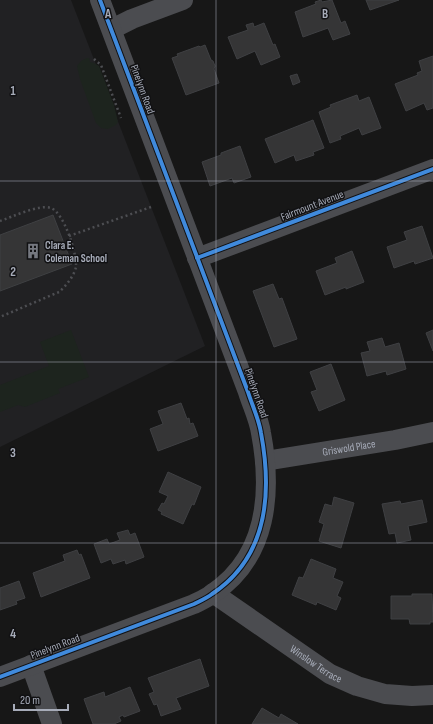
<svg xmlns="http://www.w3.org/2000/svg" width="433" height="724" font-family="'Sofia Sans Condensed',sans-serif">
<style>
.built{fill:#212123}
.green{fill:#1d241e}
.building{fill:#353536;stroke:#3f4043}
.lines{fill:none;stroke-linecap:round;stroke-linejoin:round}
.path{stroke:#4d4e52;stroke-width:2.5;stroke-dasharray:2 3;stroke-linecap:butt}
.minor{stroke:#4b4c50;stroke-width:20}
.cycleway-casing{stroke:#111113;stroke-width:6}
.cycleway{stroke:#408adc;stroke-width:4}
.grid{fill:none;stroke:#a7acb9;stroke-width:1;stroke-opacity:0.55}
.labels{text-anchor:middle;stroke-width:3;stroke-linejoin:round;paint-order:stroke}
.street-label{font-size:11px;fill:#a7acb9;stroke:#111113}
.poi-label{font-size:11px;font-weight:bold;fill:#a7acb9;stroke:#111113;text-anchor:start}
.grid-label{font-size:13px;text-anchor:middle;font-weight:bold;fill:#a7acb9;stroke:#111113;stroke-width:3;stroke-linejoin:round;paint-order:stroke}
</style>
<rect width="100%" height="100%" fill="#171717"/>
<path class="built" d="M0 0H71L205 346 0 447Z"/>
<path class="green" d="M87 58H89L90 62 94 63 99 66 114 105 118 122 116 125 108 129 101 128 96 123 80 79 77 66 81 61Z
M71 330 89 377 58 389 60 393 25 407 18 405 0 412V385L49 366 40 342Z"/>
<path class="building" d="M321 0 322 2 332 0 341 23 345 21 350 34 333 40 328 28 303 37 295 12 316 4 315 2Z
M366 0H399L370 10Z
M253 23 254 27 264 23 273 45 275 44 280 57 261 65 255 51 237 59 228 37 248 30 246 25Z
M205 45 211 60 213 61 215 66 214 69 219 83 186 95 172 58 178 56 177 54 199 46 200 47Z
M433 56V108L427 110 424 103 406 111 395 84 418 75 417 73 422 71 419 61Z
M297 74 300 82 293 85 290 76Z
M357 95 359 101 369 97 381 128 362 135 359 128 340 136 341 139 330 143 319 112 331 107 330 105Z
M313 120 324 148 313 152 314 155 296 161 294 155 275 163 265 139Z
M240 146 251 177 234 183 232 178 210 186 202 162 221 155V153Z
M53 215 72 264 0 291V235Z
M422 226 433 258 415 264 414 261 394 268 387 247 407 240 404 232Z
M352 251 364 282 346 289V287L325 295 316 271 337 263 335 258Z
M273 284 279 299 282 298 297 339 274 347 253 291Z
M433 330V351L426 333Z
M382 338 385 347 399 343 406 369 387 375 386 371 367 376 361 353 370 351 367 342Z
M331 364 345 400 319 411 311 392 317 390 310 372Z
M181 403 187 419 189 418 190 424 193 423 198 436 158 451 150 429 163 424 158 411Z
M168 472 201 487 194 505 192 504 183 524 161 514 162 512 158 510 162 503 164 504 168 496 159 492Z
M334 497 354 503 341 548 319 541 324 524 319 522 325 504 332 506Z
M422 500 427 522 408 526 411 540 397 543 395 533 389 534 382 504 400 501 401 504Z
M128 530 130 535 135 533 144 557 126 564 125 560 113 564 111 559 101 563 94 544 107 539 109 544 120 540 117 533Z
M77 550 79 555 81 554 90 578 41 597 33 573 65 561 63 555Z
M311 559 336 569 333 578 343 582 337 596 341 598 336 610 317 602 316 605 292 595 299 577 303 578Z
M19 581 25 598 16 601 17 604 0 610V588Z
M412 594H432L433 622H430V624H410L409 619H391V596H412Z
M200 659 209 686 176 698 181 709 161 716 157 704 154 705 149 694 154 692 148 678Z
M130 687 140 711 124 717 123 715 119 717 121 721 114 724H93L84 699 104 692 105 697Z
M262 708 279 718 281 714 298 724H252Z"/>
<g class="lines">
<path class="path" d="M94 59 101 65 121 118
M0 221C12 217 39 204 51 208 64 213 77 253 76 267 74 276 66 286 59 292L0 317
M69 236 151 207"/>
<g class="minor">
<path d="M112 29 132 19 183 0"/>
<path d="M197 258 433 169"/>
<path id="s1" d="M265 461 395 440 433 432"/>
<path id="s2" d="M213 593 330 674 357 686 385 694 412 696 433 695"/>
<path d="M31 665 52 724"/>
<path d="M0 677 194 604C200 601 207 598 212 594 268 557 272 492 261 433 259 419 252 405 248 392L100 0"/>
</g>
<g class="cycleway-casing">
<path id="cycleway" d="M197 258 433 169
M0 677 194 604C200 601 207 598 212 594 268 557 272 492 261 433 259 419 252 405 248 392L100 0"/>
</g>
<use href="#cycleway" class="cycleway"/>
</g>
<path class="grid" d="M216 0V724M0 181H433M0 362H433M0 543H433"/>
<defs>
<g id="building-bare" transform="scale(1.2)"><path d="M-4-6H4V6H1V3H-1V6H-4ZM-2.5-4.3h1.7v1.8h-1.7ZM.8-4.3h1.7v1.8H.8ZM-2.5-1h1.7V.8h-1.7ZM.8-1h1.7V.8H.8Z" fill="#757880" stroke="#111113" stroke-width="2.5" paint-order="stroke"/></g>
</defs>
<g fill-rule="evenodd">
<use href="#building-bare" x="33" y="251"/>
</g>
<g class="labels">
<g class="street-label">
<text transform="translate(143 89) rotate(70)" y="4">Pinelynn Road</text>
<text transform="translate(312 205) rotate(-21)" y="4">Fairmount Avenue</text>
<text transform="translate(257 393) rotate(71)" y="4">Pinelynn Road</text>
<text dy="4" stroke="none"><textPath href="#s1" startOffset="85">Griswold Place</textPath></text>
<text transform="translate(55 646) rotate(-21)" y="4">Pinelynn Road</text>
<text dy="4" stroke="none"><textPath href="#s2" startOffset="125">Winslow Terrace</textPath></text>
</g>
<g class="poi-label">
<text x="45" y="249">Clara E.<tspan x="45" dy="13">Coleman School</tspan></text>
</g>
</g>
<g class="grid-label">
<text x="108" y="18">A</text>
<text x="325" y="18">B</text>
<text x="13" y="95">1</text>
<text x="13" y="276">2</text>
<text x="13" y="457">3</text>
<text x="13" y="638">4</text>
</g>
<path d="M14 704v6h54v-6" fill="none" stroke="#a7acb9" stroke-width="2"/>
<text x="20" y="704" font-size="12" fill="#a7acb9" stroke="#111113" stroke-width="3" paint-order="stroke">20 m</text>
</svg>
